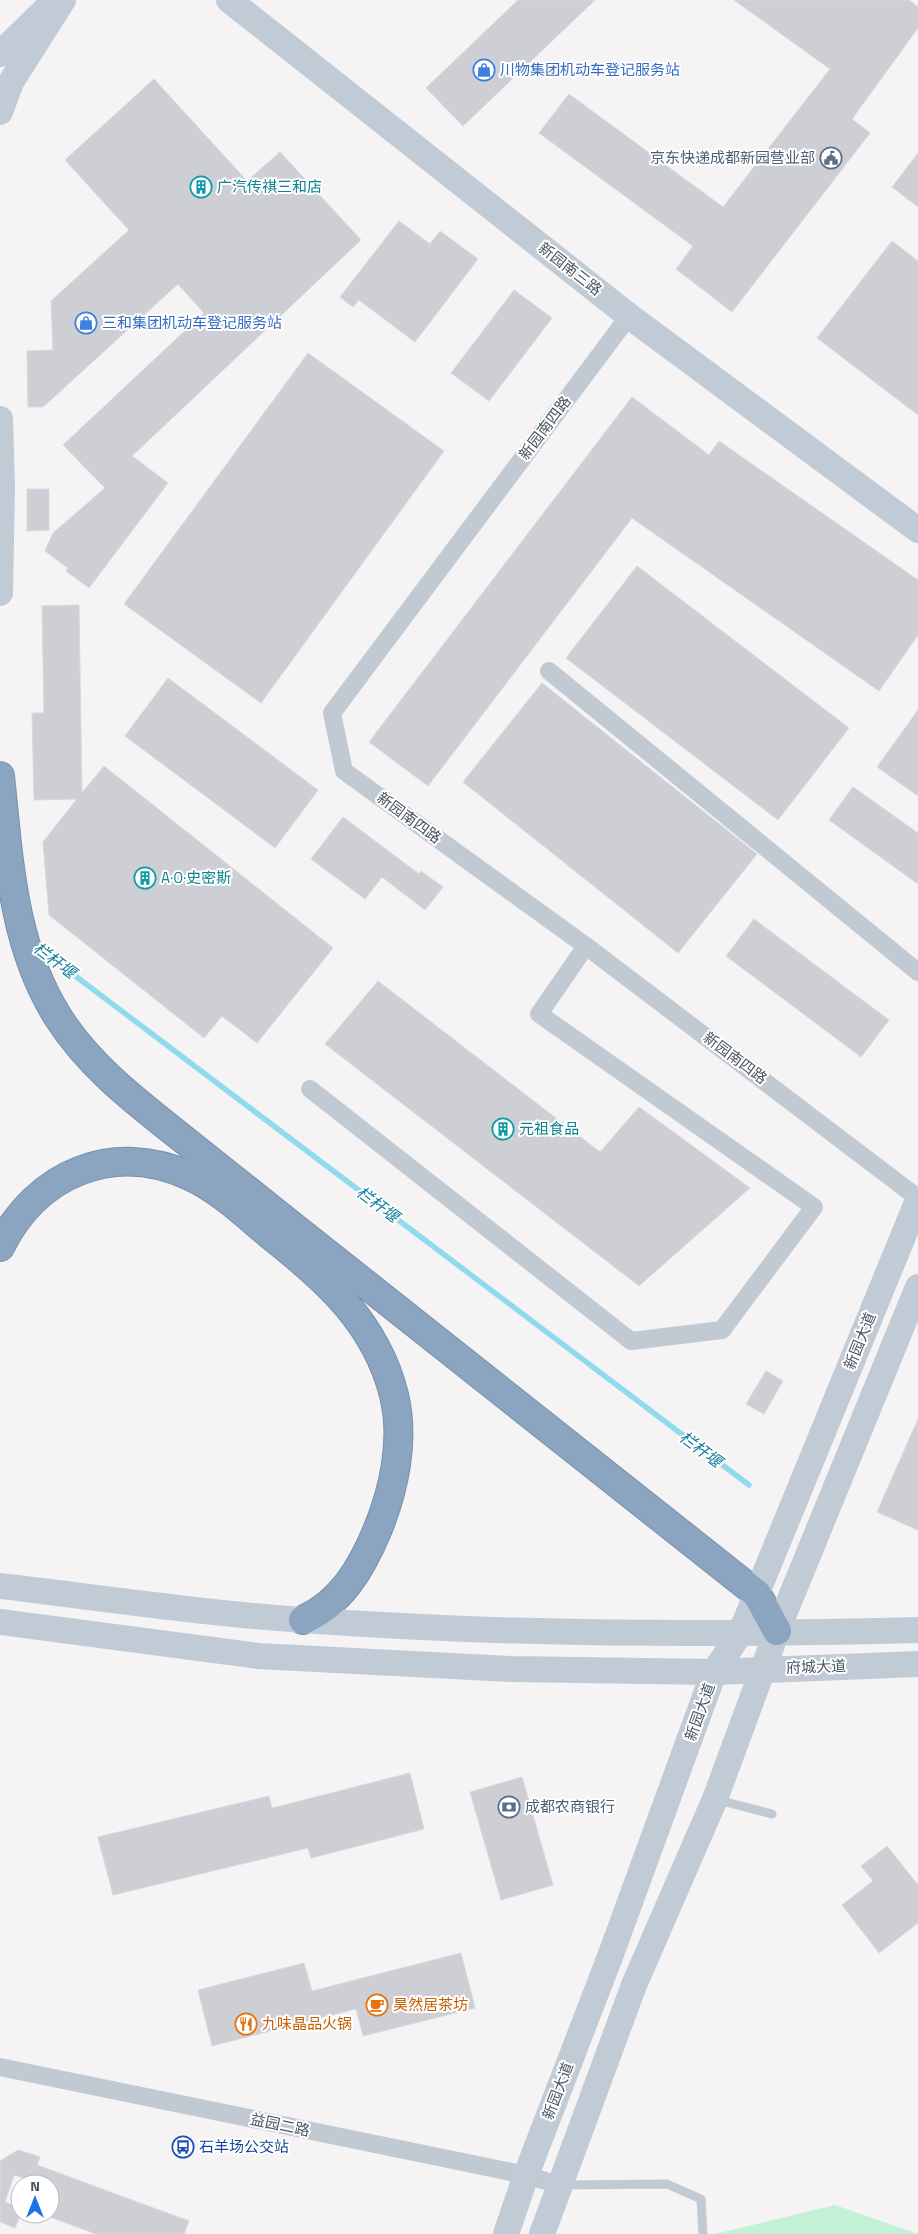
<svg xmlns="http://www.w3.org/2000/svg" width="918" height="2234" font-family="'Titillium Web','Noto Sans SC',sans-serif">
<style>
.green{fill:#c3f1d5}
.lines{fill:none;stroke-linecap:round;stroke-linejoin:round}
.stream{stroke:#90daee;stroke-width:5.5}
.building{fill:#cdcfd5;stroke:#d7d9de}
.highway-casing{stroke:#7690ad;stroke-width:30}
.lane{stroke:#c1cad2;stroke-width:9}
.street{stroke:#c1cad2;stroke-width:18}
.secondary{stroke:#c1cbd6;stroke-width:26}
.highway{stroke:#8ba5c1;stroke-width:28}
.labels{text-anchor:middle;stroke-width:4;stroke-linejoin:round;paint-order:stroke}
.shop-label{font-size:15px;fill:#366cbe;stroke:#fff;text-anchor:start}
.service-label{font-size:15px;fill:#4e5e75;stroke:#fff;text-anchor:end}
.culture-label{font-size:15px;fill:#0d838f;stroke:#fff;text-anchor:start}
.street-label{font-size:15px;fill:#4a5661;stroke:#fff}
.food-label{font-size:15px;fill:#c56008;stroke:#fff;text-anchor:start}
.transit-label{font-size:15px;fill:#164399;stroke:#fff;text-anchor:start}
.water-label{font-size:16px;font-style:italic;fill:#0c7c9b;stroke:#fff}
</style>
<rect width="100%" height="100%" fill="#f5f3f3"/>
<path class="green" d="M835 2205 918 2234H715Z"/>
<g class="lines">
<path class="stream" d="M37 947 749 1485"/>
</g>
<path class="building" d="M518 0H595L463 126 426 88Z
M734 0H909L918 7V28L852 119 870 133 732 312 676 269 693 246 539 133 569 94 723 207 830 69Z
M154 79 247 181 280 152 361 240 132 456 168 483 89 588 66 571 68 568 45 551 53 533 105 488 63 445 204 313 178 284 43 407H28L27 351 53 350 51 301 129 230 65 160Z
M918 153V207L892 187Z
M399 221 430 244 440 231 478 259 415 342 359 300 353 307 340 297Z
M892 241 918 261V415L817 338Z
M514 290 552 318 489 401 451 373Z
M308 353 444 451 261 703 124 604Z
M632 397 709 455 719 441 918 580V635L879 691 632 518 428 786 369 742Z
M27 489H49V530L27 531Z
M637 566 849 728 778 820 566 658Z
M79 605 82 793 104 766 333 948 257 1043 222 1016 204 1038 49 915 43 842 77 799 34 800 32 713H44L42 606Z
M168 678 318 790 275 848 125 736Z
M542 683 757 854 678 953 463 782Z
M918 710V796L877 767Z
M853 787 918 833V884L829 820Z
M343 817 419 874 421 871 443 887 425 910 382 877 365 899 311 859Z
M754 919 889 1020 861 1057 726 956Z
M378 981 600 1152 639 1107 750 1188 639 1286 325 1044Z
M766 1371 783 1381 764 1414 746 1404Z
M918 1419V1530L877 1512Z
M410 1773 424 1829 311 1858 308 1848 113 1895 98 1837 269 1796 272 1808Z
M522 1777 553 1885 501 1900 470 1792Z
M887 1846 918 1885V1923L879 1953 842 1905 873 1881 861 1866Z
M461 1953 475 2008 363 2036 356 2009 212 2046 198 1990 304 1963 312 1991Z
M18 2150 40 2157 37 2165 189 2221 184 2234H96L50 2217V2184H43L14 2175 5 2202 20 2208V2215L15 2228 0 2222V2161Z"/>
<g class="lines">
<g class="highway-casing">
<path id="highway" d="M0 776C9 859 12 944 58 1017 87 1063 130 1097 173 1131 212 1162 252 1194 291 1225 446 1348 601 1471 757 1594L777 1631
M0 1247C37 1173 113 1141 190 1176 220 1190 245 1214 270 1235 326 1279 376 1323 394 1395 405 1440 394 1490 377 1531 361 1569 341 1603 303 1620"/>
</g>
<path class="lane" d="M718 1800 772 1814
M562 2185 667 2184 701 2199 703 2234"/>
<path class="street" d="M629 316 332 713 344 771 586 946 918 1198
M549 671 918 972
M310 1089 631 1341 722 1330 814 1207 539 1014 586 946
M0 2067 526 2175 559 2185"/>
<path class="secondary" d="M229 0 629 316 918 530
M0 54 46 9
M0 112 11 82 63 0
M0 419 2 487 0 593
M0 1586C101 1598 202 1613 303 1620 508 1635 713 1635 918 1630
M0 1622 258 1656 511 1669 714 1672 918 1664
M506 2234 526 2175 611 1954 714 1672 741 1632 918 1200
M542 2234 634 1985 715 1799 777 1631 918 1287"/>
<use href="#highway" class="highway"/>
</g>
<defs>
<g id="shop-ring" transform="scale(1.125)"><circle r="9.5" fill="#fff" stroke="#3f7fe0" stroke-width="1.5"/><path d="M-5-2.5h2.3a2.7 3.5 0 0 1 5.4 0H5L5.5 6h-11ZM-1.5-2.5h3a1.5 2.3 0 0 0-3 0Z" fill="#3f7fe0"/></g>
<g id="civic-ring" transform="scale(1.125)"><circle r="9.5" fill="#fff" stroke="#5c6f8a" stroke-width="1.5"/><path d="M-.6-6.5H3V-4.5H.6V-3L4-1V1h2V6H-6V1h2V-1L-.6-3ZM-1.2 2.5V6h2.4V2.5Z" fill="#5c6f8a"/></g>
<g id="building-ring" transform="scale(1.125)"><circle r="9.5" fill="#fff" stroke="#0f9aa8" stroke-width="1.5"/><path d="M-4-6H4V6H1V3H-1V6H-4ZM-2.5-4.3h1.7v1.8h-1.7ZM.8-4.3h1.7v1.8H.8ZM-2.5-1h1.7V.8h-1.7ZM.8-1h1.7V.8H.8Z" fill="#0f9aa8"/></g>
<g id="bank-ring" transform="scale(1.125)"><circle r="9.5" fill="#fff" stroke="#5c6f8a" stroke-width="1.5"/><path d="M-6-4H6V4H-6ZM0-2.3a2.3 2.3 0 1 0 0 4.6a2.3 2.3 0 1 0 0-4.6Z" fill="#5c6f8a"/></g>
<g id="cafe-ring" transform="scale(1.125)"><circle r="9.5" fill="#fff" stroke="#e8710a" stroke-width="1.5"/><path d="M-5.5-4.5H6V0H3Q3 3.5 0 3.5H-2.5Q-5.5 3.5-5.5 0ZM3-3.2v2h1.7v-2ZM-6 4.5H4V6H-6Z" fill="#e8710a"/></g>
<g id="restaurant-ring" transform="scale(1.125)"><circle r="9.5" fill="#fff" stroke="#e8710a" stroke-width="1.5"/><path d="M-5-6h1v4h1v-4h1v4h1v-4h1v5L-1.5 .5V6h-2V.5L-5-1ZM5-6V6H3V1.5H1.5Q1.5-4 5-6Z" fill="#e8710a"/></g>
<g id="bus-ring" transform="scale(1.125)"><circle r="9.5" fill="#fff" stroke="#1a4fb4" stroke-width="1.5"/><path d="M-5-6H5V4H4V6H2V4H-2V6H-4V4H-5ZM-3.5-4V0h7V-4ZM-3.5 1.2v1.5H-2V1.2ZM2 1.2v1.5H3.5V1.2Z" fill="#1a4fb4"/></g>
</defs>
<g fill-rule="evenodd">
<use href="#shop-ring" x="484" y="70"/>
<use href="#civic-ring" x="831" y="158"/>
<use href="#building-ring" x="201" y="187"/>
<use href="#shop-ring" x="86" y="323"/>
<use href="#building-ring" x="145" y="878"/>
<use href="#building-ring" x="503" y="1129"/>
<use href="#bank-ring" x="509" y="1807"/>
<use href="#cafe-ring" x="377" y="2005"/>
<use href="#restaurant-ring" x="246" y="2024"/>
<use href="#bus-ring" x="183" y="2147"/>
</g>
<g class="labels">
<g class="shop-label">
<text x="500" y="75">川物集团机动车登记服务站</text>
<text x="102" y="328">三和集团机动车登记服务站</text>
</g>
<g class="service-label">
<text x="815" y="163">京东快递成都新园营业部</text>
<text x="525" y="1812" text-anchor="start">成都农商银行</text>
</g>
<g class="culture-label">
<text x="217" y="192">广汽传祺三和店</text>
<text x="161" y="883">A·O·史密斯</text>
<text x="519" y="1134">元祖食品</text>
</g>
<g class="street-label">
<text transform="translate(570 269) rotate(38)" y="5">新园南三路</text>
<text transform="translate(545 428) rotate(-53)" y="5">新园南四路</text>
<text transform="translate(409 818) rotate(36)" y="5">新园南四路</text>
<text transform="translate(735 1058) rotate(37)" y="5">新园南四路</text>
<text transform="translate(860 1341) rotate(-68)" y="5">新园大道</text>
<text transform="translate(816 1667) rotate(-2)" y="5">府城大道</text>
<text transform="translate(700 1712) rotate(-70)" y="5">新园大道</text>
<text transform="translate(558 2091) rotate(-69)" y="5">新园大道</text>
<text transform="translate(280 2125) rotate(12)" y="5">益园二路</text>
</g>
<g class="food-label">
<text x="393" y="2010">昊然居茶坊</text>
<text x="262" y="2029">九味晶品火锅</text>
</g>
<g class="transit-label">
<text x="199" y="2152">石羊场公交站</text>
</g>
<g class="water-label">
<text transform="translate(55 960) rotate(37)" y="6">栏杆堰</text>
<text transform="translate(378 1204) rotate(37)" y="6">栏杆堰</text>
<text transform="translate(701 1449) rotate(37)" y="6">栏杆堰</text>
</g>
</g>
<g transform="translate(35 2199)"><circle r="24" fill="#ffffff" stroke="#b7bbc0"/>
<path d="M0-4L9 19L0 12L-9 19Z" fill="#1a73e8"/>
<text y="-8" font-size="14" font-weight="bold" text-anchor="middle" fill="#4a5661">N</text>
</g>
</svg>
